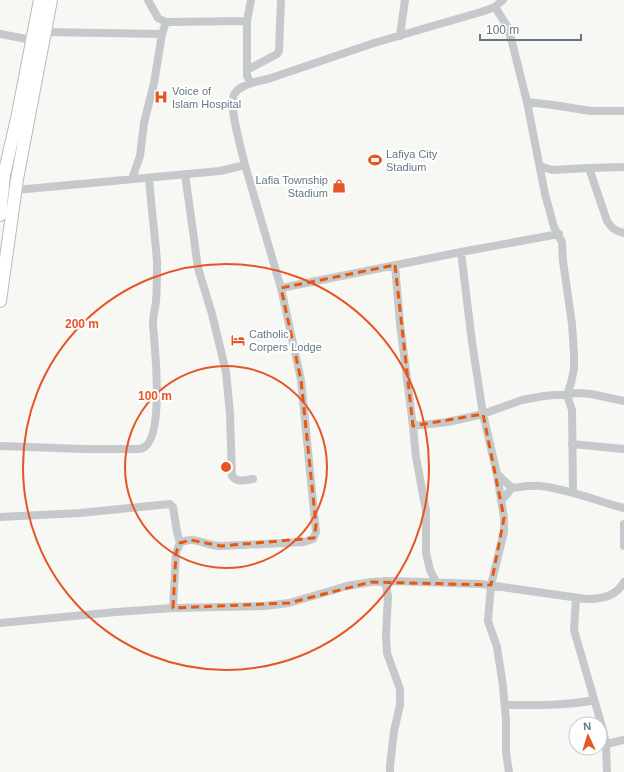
<svg xmlns="http://www.w3.org/2000/svg" width="624" height="772" font-family="Helvetica,sans-serif">
<style>
.lines{fill:none;stroke-linecap:round;stroke-linejoin:round}
.highway-casing{stroke:#b7bbbe;stroke-width:14}
.minor{stroke:#c5c9cc;stroke-width:8}
.highway{stroke:#fff;stroke-width:12}
.marked{fill:none;stroke:#e8590c;stroke-width:3;stroke-dasharray:8 5;stroke-linejoin:round}
.ring{fill:none;stroke:#e65625;stroke-width:2}
.labels{text-anchor:middle;stroke-width:4;stroke-linejoin:round;paint-order:stroke}
.poi-label{font-size:11px;fill:#657786;stroke:#fff;text-anchor:start}
.centre{fill:#e65625;stroke:#fff;stroke-width:2}
.ring-label{font-size:12px;text-anchor:middle;font-weight:bold;fill:#e65625;stroke:#fff;stroke-width:4;stroke-linejoin:round;paint-order:stroke}
</style>
<rect width="100%" height="100%" fill="#f7f7f4"/>
<g class="lines">
<g class="highway-casing">
<path id="highway" d="M0 215 4 175 18 114 40 0
M0 301 17 179 51 0"/>
</g>
<path class="minor" d="M148 0 158 18 166 22 247 21
M495 7 507 26 512 42 527 102 545 194 554 227 562 242 563 261 572 324 574 354V369L571 383 567 395 572 410 573 492
M45 32 162 34
M0 34 32 40
M400 36 405 0
M247 70 277 54 279 51 281 0
M251 83 247 76V21L251 0
M527 102 553 105 591 111H624
M540 166 552 170 589 168 624 167
M589 168 607 221C612 229 616 231 624 233
M185 174 198 268 212 314 226 372 230 414 232 476C237 483 246 480 253 479
M132 179 140 156 144 123 154 83 162 34 166 22
M4 189 16 190 220 171 245 165C242 151 227 103 235 93 241 84 258 81 268 79L374 43 481 12 495 7 503 0
M461 252 472 342 483 414 522 400 544 396 578 393 591 394 624 401
M395 265 400 324 413 426
M281 288 461 252 559 234
M572 444 624 449
M0 446 84 449H139C167 448 154 343 153 323 153 316 155 309 156 302 157 289 157 276 157 262 155 234 151 206 149 178
M497 474 512 488 501 501
M512 488C521 487 531 485 540 486 569 489 596 501 624 508
M0 517 80 513 170 504 173 507 177 532 180 543
M624 524V546
M385 581 388 596 386 634 387 653 400 689V705L394 731 390 766V772
M436 582 430 570 426 553V511L416 457 413 426 448 422 483 414 497 474 504 518V532L491 585 488 621 497 647 503 686 506 720V752L509 772
M576 598 574 630 603 730 606 744 607 772
M173 608 176 553 180 543C196 535 205 546 221 546L304 542 313 539 316 532 301 380 281 288 245 165
M0 623 116 612 173 608 265 606 289 603 347 586 371 582 393 581 481 584 586 599C601 599 616 597 624 582
M505 705C535 705 565 706 594 700
M606 744 624 740"/>
<use href="#highway" class="highway"/>
</g>
<path class="marked" d="M395 265 413 426 483 414 504 518 491 585 371 582 289 603 173 608 176 553 180 543 191 540 221 546 314 538 316 525 301 380 281 288Z"/>
<g class="ring">
<circle cx="226" cy="467" r="101"/>
<circle cx="226" cy="467" r="203"/>
</g>
<defs>
<g id="hospital-bare" transform="scale(1.08)"><path d="M-5-5h3v3.5h4V-5h3V5h-3V1.5h-4V5h-3Z" fill="#e65625" stroke="#fff" stroke-width="2.5" paint-order="stroke"/></g>
<g id="stadium-bare" transform="scale(1.08)"><path d="M0-5a6.5 5 0 1 0 0 10a6.5 5 0 1 0 0-10ZM-3.5-1.8h7v3.6h-7Z" fill="#e65625" stroke="#fff" stroke-width="2.5" paint-order="stroke"/></g>
<g id="shop-bare" transform="scale(1.08)"><path d="M-5-2.5h2.3a2.7 3.5 0 0 1 5.4 0H5L5.5 6h-11ZM-1.5-2.5h3a1.5 2.3 0 0 0-3 0Z" fill="#e65625" stroke="#fff" stroke-width="2.5" paint-order="stroke"/></g>
<g id="hotel-bare" transform="scale(1.08)"><path d="M-6-4.5h1.5V1H6V5H4.5V3h-9V5H-6ZM-4 0a1.8 1.8 0 1 1 3.6 0ZM.5 0V-2.5h3Q6-2.5 6 0Z" fill="#e65625" stroke="#fff" stroke-width="2.5" paint-order="stroke"/></g>
</defs>
<g fill-rule="evenodd">
<use href="#hospital-bare" x="161" y="97"/>
<use href="#stadium-bare" x="375" y="160"/>
<use href="#shop-bare" x="339" y="186"/>
<use href="#hotel-bare" x="238" y="340"/>
</g>
<g class="labels">
<g class="poi-label">
<text x="172" y="95">Voice of<tspan x="172" dy="13">Islam Hospital</tspan></text>
<text x="386" y="158">Lafiya City<tspan x="386" dy="13">Stadium</tspan></text>
<text x="328" y="184" text-anchor="end">Lafia Township<tspan x="328" dy="13">Stadium</tspan></text>
<text x="249" y="338">Catholic<tspan x="249" dy="13">Corpers Lodge</tspan></text>
</g>
</g>
<circle cx="226" cy="467" r="6" class="centre"/>
<g class="ring-label">
<text x="82" y="328">200 m</text>
<text x="155" y="400">100 m</text>
</g>
<g transform="translate(588 736) rotate(356)"><circle r="19" fill="#ffffff" stroke="#c1c9cf"/>
<path d="M0-3L7 15L0 10L-7 15Z" fill="#e65625"/>
<text y="-6" font-size="11" font-weight="bold" text-anchor="middle" fill="#657786">N</text>
</g>
<path d="M480 34v6h101v-6" fill="none" stroke="#657786" stroke-width="2"/>
<text x="486" y="34" font-size="12" fill="#657786" stroke="#ffffff" stroke-width="3" paint-order="stroke">100 m</text>
</svg>
